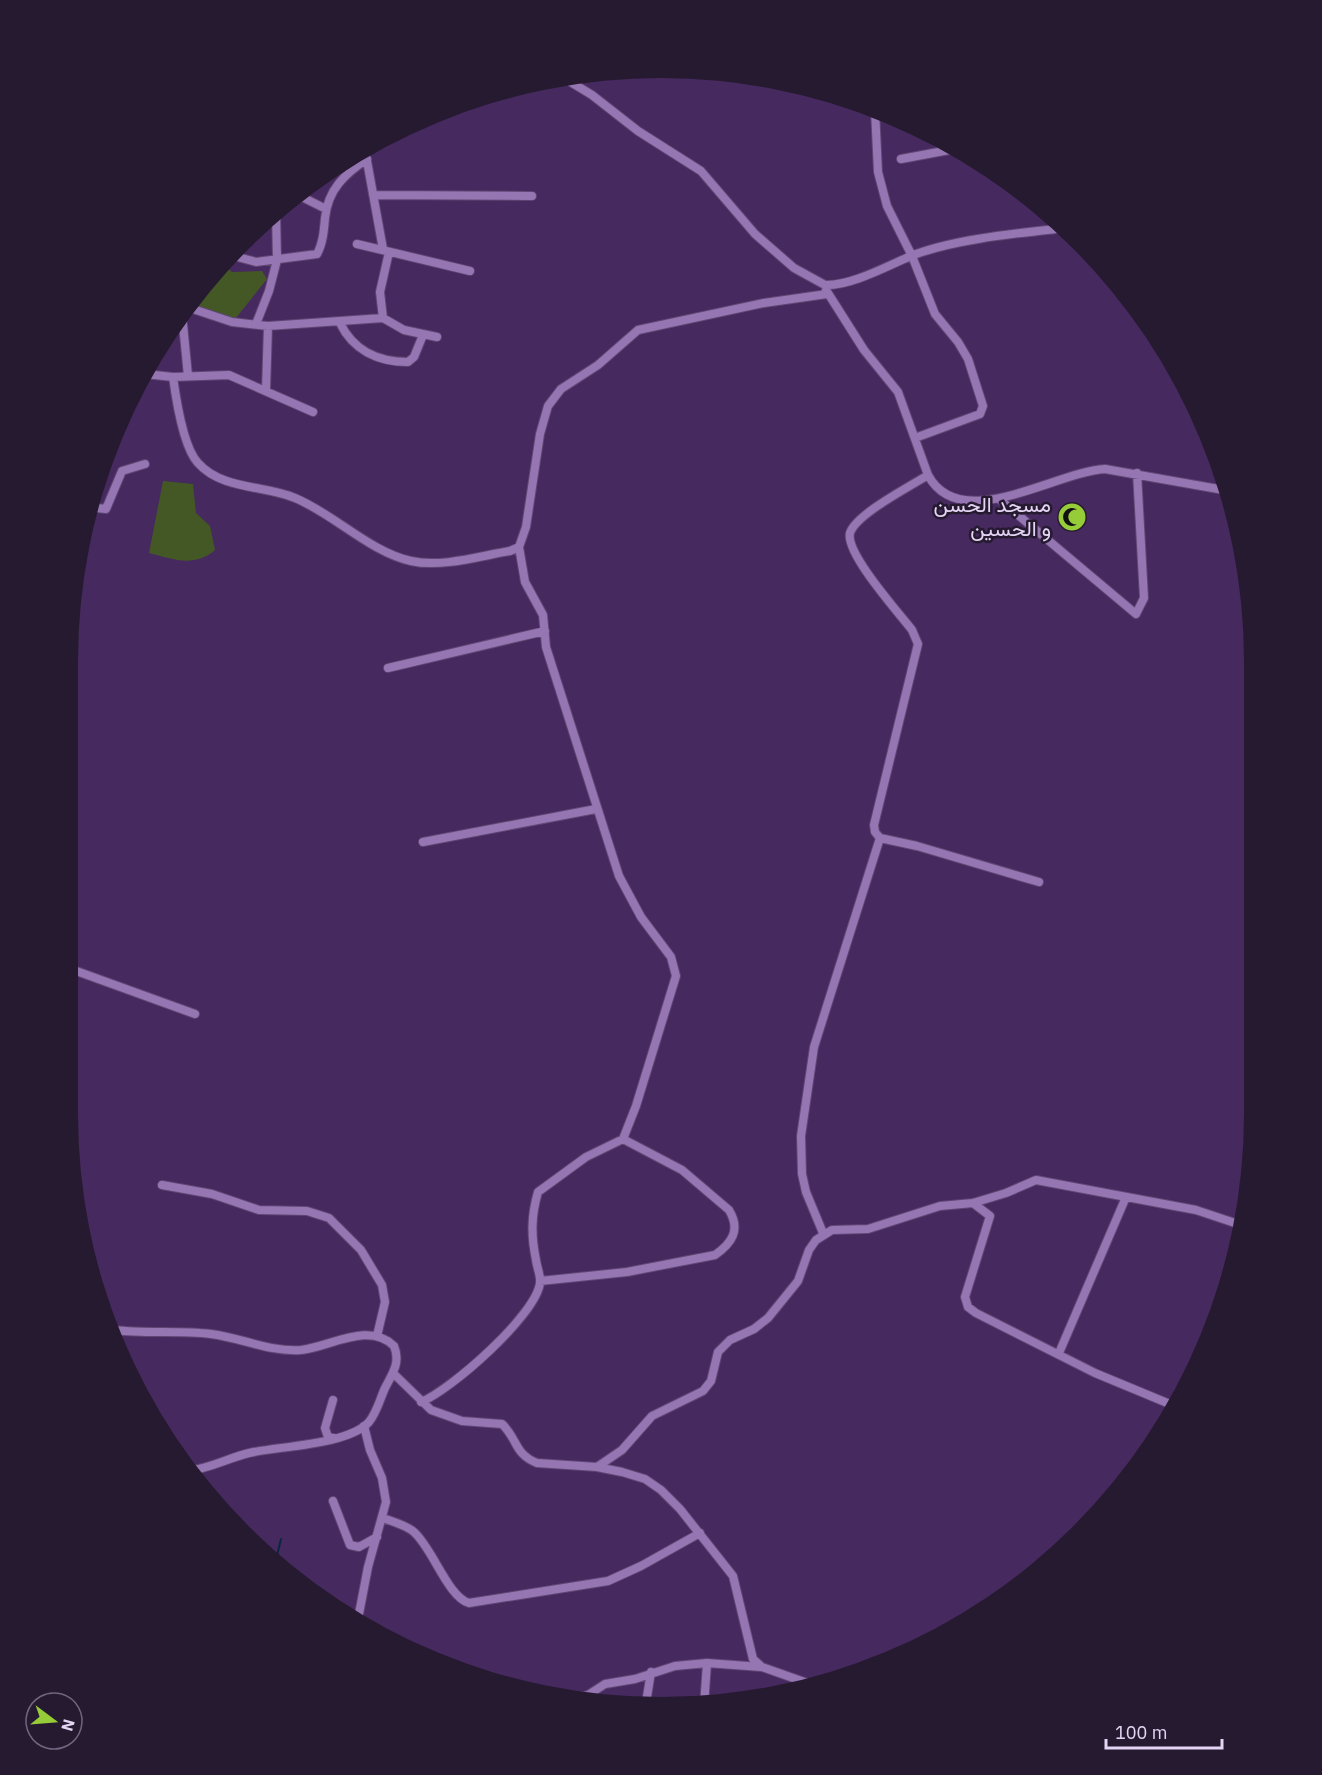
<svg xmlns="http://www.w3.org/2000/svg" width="1322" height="1775" font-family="'IBM Plex Sans',Vazirmatn,sans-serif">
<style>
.green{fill:#445826}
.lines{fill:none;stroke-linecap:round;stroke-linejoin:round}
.stream{stroke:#082741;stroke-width:2}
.street-casing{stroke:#604674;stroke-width:10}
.street{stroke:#9576b2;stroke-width:8}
.labels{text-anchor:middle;stroke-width:5;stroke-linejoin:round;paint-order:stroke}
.poi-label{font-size:21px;fill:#e5d5f5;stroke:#261a31;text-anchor:end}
</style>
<rect width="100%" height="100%" fill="#46295e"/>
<path class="green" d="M223 264 232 272 262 271 267 279 236 318 215 316 190 305Z
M163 481 193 484 196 513 210 526 215 550C195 568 172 559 149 553Z"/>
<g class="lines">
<path class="stream" d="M275 1564 281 1539"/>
<g class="street-casing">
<path id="street" d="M564 78 592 95 638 131 701 171 755 234 794 268 825 285C851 286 887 266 911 256 953 239 1020 233 1065 228
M875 110 878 172 887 206 912 256 935 314 958 342 968 359 983 406 980 414 915 438
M365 150 383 249
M901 159 960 148
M296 194 326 209
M374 195 532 196
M357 244 470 271
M230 255 256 262 317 254C323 243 324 230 325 218 328 189 345 174 367 159
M826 290 864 350 898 392 928 475C960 535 1055 472 1105 469L1224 490
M187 307 232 322 268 326 383 318 380 292 389 252
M182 314 188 376
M383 318 404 330 437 337
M340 323C353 350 378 362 408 362L414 357 423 335
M256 324 269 291 277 260 276 211
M145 374 173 377C176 399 183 447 198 463 222 490 265 485 295 498 334 514 370 552 411 561 441 568 480 556 510 551L519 547 526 527 540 434 548 406 561 389 598 365 638 330 764 303 827 294
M173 377 229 375 313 412
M266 390 268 326
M928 475C911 486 856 514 850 533 845 553 899 613 912 630L918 644 874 825 875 832 880 838 917 846 1039 882
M999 499 1136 614 1144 598 1137 473
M88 507 106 509 122 471 145 464
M388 668 545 631
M423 842 596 809
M68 968 195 1014
M162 1185 212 1194 259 1210 307 1211 329 1218 361 1250 382 1285 385 1302 377 1336
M973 1203 990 1216 965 1297 968 1307 976 1313 1095 1373 1177 1407
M823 1233 806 1192 802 1174 801 1136 814 1047 880 838
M540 1281 627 1272 715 1255C732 1243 741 1230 729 1210L682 1170 623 1139
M114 1330C146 1334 179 1330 211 1334 242 1338 269 1352 301 1350 330 1347 369 1321 394 1346 401 1363 392 1374 385 1388 380 1399 377 1412 369 1422 348 1445 279 1446 249 1453 228 1458 209 1469 187 1471
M1059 1353 1126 1197
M394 1374 431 1410 462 1421 502 1424C518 1439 514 1454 537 1463L597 1467 622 1472 645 1479 661 1490 680 1509 733 1576 753 1659 762 1667 813 1685
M421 1402C451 1390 536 1315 540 1283 541 1276 537 1268 536 1260 531 1236 531 1216 538 1192L586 1157 623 1139 636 1106 676 976 671 957 641 917 619 876 546 647 543 615 525 582 519 547
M333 1438 328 1437 325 1428 333 1400
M597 1467 622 1450 652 1416 703 1391 711 1381 718 1352 730 1340 754 1329 768 1318 798 1281 809 1250 816 1240 832 1230 868 1229 940 1206 973 1203 1006 1193 1036 1180 1196 1210 1241 1225
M333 1501 350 1545 359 1547 377 1537
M383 1518C393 1522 406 1525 414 1532 433 1549 448 1597 469 1603L608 1581 641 1566 700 1533
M358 1619 368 1567 386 1502 382 1478 370 1450 364 1426
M576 1698 588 1695 605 1684 635 1679 675 1666 707 1663 761 1667
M646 1703 651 1672
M704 1706 707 1663"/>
</g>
<use href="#street" class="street"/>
</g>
<defs>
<g id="mosque-disc" transform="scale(1.5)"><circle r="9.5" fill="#97cc39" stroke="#261a31"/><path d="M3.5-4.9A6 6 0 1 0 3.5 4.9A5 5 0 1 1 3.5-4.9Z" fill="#111"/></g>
</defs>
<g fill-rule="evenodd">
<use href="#mosque-disc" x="1072" y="517"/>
</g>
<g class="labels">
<g class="poi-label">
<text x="1051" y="512">مسجد الحسن<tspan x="1051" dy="24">و الحسين</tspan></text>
</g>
</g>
<path d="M0 0H1322V1775H0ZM661 78H661A583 583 0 0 1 1244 661V1114A583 583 0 0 1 661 1697H661A583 583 0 0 1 78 1114V661A583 583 0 0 1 661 78Z" fill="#261a31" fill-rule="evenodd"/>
<g transform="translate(54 1721) rotate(106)"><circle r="28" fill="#261a31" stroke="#72657f" stroke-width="1.5"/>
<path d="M0-4.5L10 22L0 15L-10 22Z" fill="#97cc39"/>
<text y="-9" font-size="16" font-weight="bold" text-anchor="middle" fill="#e5d5f5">N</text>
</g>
<path d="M1106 1739v9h116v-9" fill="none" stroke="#e5d5f5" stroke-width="3"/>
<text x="1115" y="1739" font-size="18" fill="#e5d5f5" stroke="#261a31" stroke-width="4.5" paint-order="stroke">100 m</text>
</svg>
